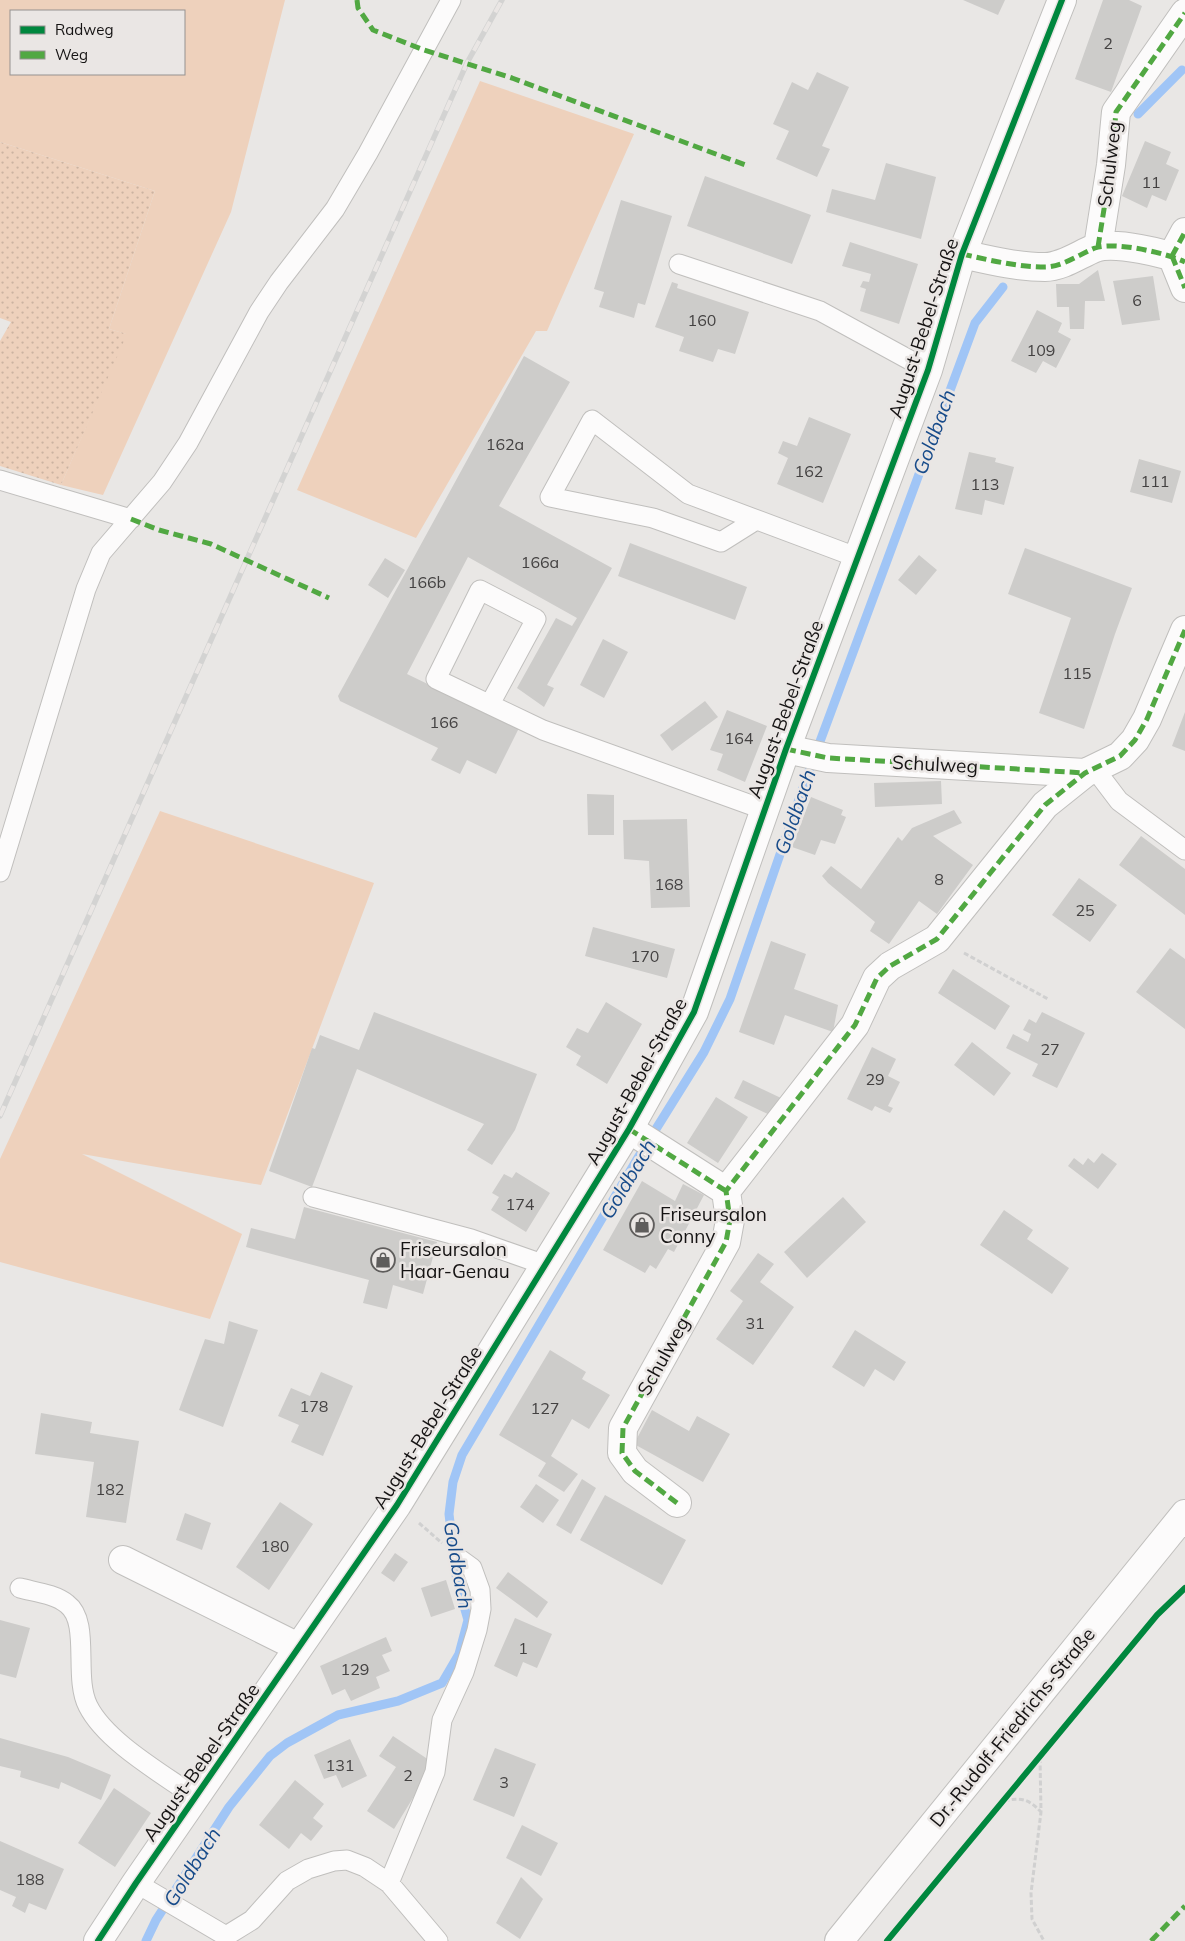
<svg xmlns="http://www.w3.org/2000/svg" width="1185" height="1941" font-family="Mulish,sans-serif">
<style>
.grass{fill:#eed1bc;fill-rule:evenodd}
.park{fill:url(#park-dots)}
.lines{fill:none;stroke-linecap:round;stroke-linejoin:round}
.stream{stroke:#a0c5f6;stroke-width:9}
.building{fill:#cdccca}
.service-casing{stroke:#c0bfbd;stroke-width:21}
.minor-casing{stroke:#c0bfbd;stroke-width:30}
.tertiary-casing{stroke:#c0bfbd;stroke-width:30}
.secondary-casing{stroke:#c0bfbd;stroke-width:30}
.path{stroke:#d0d0d0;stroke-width:3;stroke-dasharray:5 2.5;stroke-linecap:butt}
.service{stroke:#fcfbfb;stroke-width:19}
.minor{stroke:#fcfbfb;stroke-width:28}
.tertiary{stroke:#fcfbfb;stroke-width:28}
.secondary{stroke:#fcfbfb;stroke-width:28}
.rail-casing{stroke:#d3d3d2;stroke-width:5.5}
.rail{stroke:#eae6e4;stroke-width:4;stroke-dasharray:11;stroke-linecap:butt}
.quiet{stroke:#51a842;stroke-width:5;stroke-dasharray:10 5;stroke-linecap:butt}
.cycleway-casing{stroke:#eae6e4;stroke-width:9}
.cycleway{stroke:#00873e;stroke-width:6}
.labels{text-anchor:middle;stroke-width:5;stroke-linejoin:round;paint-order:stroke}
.number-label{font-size:16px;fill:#434141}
.street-label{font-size:19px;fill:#151313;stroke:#eae6e4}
.poi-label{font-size:19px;fill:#151313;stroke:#eae6e4;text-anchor:start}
.water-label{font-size:20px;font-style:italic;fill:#174b8a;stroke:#eae6e4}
</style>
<defs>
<pattern id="park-dots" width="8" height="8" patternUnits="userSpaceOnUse" patternTransform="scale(1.25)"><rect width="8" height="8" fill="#eed1bc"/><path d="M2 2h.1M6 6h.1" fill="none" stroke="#cbb3a1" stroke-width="1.8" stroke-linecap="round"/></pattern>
</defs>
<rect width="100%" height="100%" fill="#e9e7e5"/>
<path class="grass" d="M0 0H285L231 212 103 495 61 485 126 334 109 329 155 191 0 142ZM11 11H184V74H11Z
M480 81 634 134 547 331H536L416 538 297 490Z
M160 811 374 883 261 1185 82 1154 242 1234 210 1319 0 1262V1159Z"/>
<path class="park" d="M0 142 155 191 109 329 127 334 61 485 0 466V341L11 322 0 318Z"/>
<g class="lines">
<path class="stream" d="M1138 114 1182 70
M146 1941 156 1920 229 1807 270 1756 287 1743 338 1715 398 1701 442 1683 459 1654 468 1620 457 1582 449 1514 453 1482 462 1455 636 1161 704 1052 730 999 805 782 975 323 1003 287"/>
</g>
<path class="building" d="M963 0H1005L998 15Z
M1103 0H1129L1142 6 1111 92 1075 79Z
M817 72 849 87 822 146 830 149 817 177 776 159 789 131 773 124 792 82 808 90Z
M1145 141 1171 152 1166 164 1179 170 1166 201 1152 195 1147 208 1122 196Z
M886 163 936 177 921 239 826 212 832 189 875 200Z
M705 176 811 215 792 264 687 226Z
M621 200 672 216 645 305 638 303 634 318 599 307 604 292 594 289Z
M850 242 918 264 899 324 860 311 866 289 860 287 863 281 869 282 871 274 842 266Z
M1098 270 1105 301H1085L1084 329H1070L1069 307H1057L1056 284H1079Z
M1153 276 1160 320 1122 325 1113 281Z
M672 282 678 284 677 288 749 312 735 354 718 349 713 362 679 351 684 337 655 327Z
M1037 310 1062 323 1058 332 1071 339 1056 368 1043 361 1036 373 1011 361Z
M524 356 570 382 499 506 612 568 547 685 554 688 544 707 517 688 556 618 572 626 577 618 468 557 407 674 519 728 496 774 467 760 460 774 431 760 438 748 340 701 338 696Z
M809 417 851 434 823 503 777 484 788 458 778 453 783 441 797 446Z
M969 452 996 458 995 462 1014 467 1004 505 985 500 982 515 955 509Z
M1139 459 1181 471 1172 503 1130 492Z
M630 543 747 587 735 620 618 576Z
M1025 548 1132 588 1115 634 1084 729 1039 713 1071 618 1008 594Z
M919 555 937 570 916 595 898 580Z
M385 558 405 570 388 598 368 585Z
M603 639 628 652 604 698 580 685Z
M705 701 718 717 672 751 660 735Z
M727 710 767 726 745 782 717 770 723 754 710 750Z
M1185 712V751L1172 746Z
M941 781 942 804 875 807 874 783Z
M587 794 614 795V835H588Z
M811 797 843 810 841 815 846 817 835 844 821 840 815 855 792 847Z
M954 810 962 823 933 836 973 865 937 914 919 901 889 944 870 931 875 922 828 883 822 876 831 866 861 889 898 837 902 841 912 828Z
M687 819 690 907 651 908 649 861 624 859 623 820Z
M1141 836 1185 869V915L1119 865Z
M1079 878 1117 905 1090 942 1052 915Z
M593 927 675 949 667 978 585 956Z
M771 941 806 954 794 989 838 1005 833 1032 785 1015 774 1045 739 1032Z
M1170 948 1185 959V1029L1136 992Z
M953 969 1010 1006 995 1030 938 993Z
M606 1002 642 1024 607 1084 576 1065 581 1056 566 1047 577 1028 588 1033Z
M374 1012 537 1074 515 1130 492 1165 467 1150 484 1124 357 1069 312 1187 269 1171 312 1048 315 1049 320 1035 359 1050Z
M1042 1012 1085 1033 1057 1088 1032 1076 1038 1064 1006 1048 1013 1034 1028 1042 1031 1034 1023 1030 1029 1019 1036 1023Z
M972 1042 1011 1073 994 1096 954 1065Z
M872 1047 896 1059 888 1076 900 1082 888 1106 893 1108 890 1113 875 1106 872 1111 847 1099Z
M743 1080 781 1098 772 1116 734 1098Z
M716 1097 748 1117 718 1163 687 1143Z
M1102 1153 1117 1164 1098 1189 1068 1166 1074 1158 1083 1165 1088 1158 1094 1163Z
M516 1172 550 1193 526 1232 491 1210 499 1197 492 1193 504 1174 512 1178Z
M642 1181 675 1201 683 1184 704 1195 674 1252 668 1249 656 1269 650 1265 645 1273 603 1250Z
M843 1197 866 1222 807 1278 784 1252Z
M304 1207 437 1242 423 1294 393 1285 387 1309 363 1303 369 1280 246 1247 251 1228 295 1239Z
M1004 1210 1033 1230 1027 1239 1069 1268 1052 1294 980 1245Z
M758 1253 774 1264 760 1282 794 1307 753 1365 716 1339 743 1301 730 1291Z
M229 1321 258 1330 223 1427 179 1410 205 1339 224 1344Z
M855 1330 906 1362 894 1381 875 1369 864 1387 832 1367Z
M550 1350 586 1372 582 1379 610 1395 589 1429 572 1419 551 1456 578 1474 564 1492 538 1476 546 1463 499 1435Z
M321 1372 353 1386 323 1456 291 1442 299 1425 278 1416 291 1388 310 1396Z
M652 1410 689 1431 697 1416 730 1434 703 1482 634 1444Z
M41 1413 92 1422 90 1433 139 1441 126 1523 86 1517 94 1462 35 1454Z
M582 1479 596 1488 571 1534 556 1525Z
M536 1484 559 1500 543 1523 520 1507Z
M605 1495 686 1540 662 1585 580 1540Z
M280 1502 313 1524 269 1590 236 1567Z
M185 1513 211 1523 202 1550 176 1540Z
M395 1553 408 1562 394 1582 381 1573Z
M508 1572 548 1602 537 1618 496 1588Z
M446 1580 455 1609 431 1617 421 1588Z
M515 1618 552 1634 537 1668 523 1662 517 1677 494 1666Z
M0 1620 30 1628 16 1678 0 1674Z
M386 1637 392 1651 382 1655 390 1671 376 1677 380 1688 351 1701 345 1689 332 1695 320 1666Z
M393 1736 429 1760 422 1783 394 1829 367 1811 396 1767 379 1756Z
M0 1738 68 1757 111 1775 101 1800 61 1782 59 1789 20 1777 21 1771 0 1766Z
M350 1739 367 1776 342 1788 336 1775 324 1779 314 1755Z
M495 1748 536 1764 514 1817 473 1800Z
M295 1780 324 1804 313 1818 323 1826 311 1841 301 1833 289 1849 259 1825Z
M114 1788 151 1813 115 1867 78 1843Z
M522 1825 558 1843 541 1876 506 1858Z
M0 1841 64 1869 46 1910 29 1903 25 1913 12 1906 16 1897 0 1890Z
M521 1877 543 1899 520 1939 496 1923Z"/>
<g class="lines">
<g class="service-casing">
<path id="service" d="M679 264 820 311 928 370
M0 480 131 519
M756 520 721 542 653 518 550 497 592 420 688 494 856 557
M490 704 536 619 480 590 436 679 543 730 765 810
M1094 768 1119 801 1185 850
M0 872 86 589 101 553 162 482 188 443 259 312 279 282 335 209 368 153 451 0
M313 1197 471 1239 545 1265
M20 1588C35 1592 55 1594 67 1604 91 1622 73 1677 88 1706 106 1742 163 1774 195 1797
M136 1883 226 1936 252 1920 287 1881 308 1869 334 1861 347 1860 365 1867 389 1883 438 1941
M389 1883 435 1772 442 1720 464 1672 477 1630 481 1609 480 1590 472 1568 461 1560"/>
</g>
<g class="minor-casing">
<path id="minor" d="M1098 247 1111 165 1116 112 1185 13
M962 254C989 260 1017 267 1045 267 1062 267 1080 254 1095 248 1114 241 1167 253 1185 262
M1172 256 1185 288
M1172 256 1185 232
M786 749 828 758 1085 773
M629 1129 726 1191
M677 1503 635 1471 622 1453 623 1428 726 1242 730 1220 726 1191 855 1025 877 978 890 966 937 939 1045 805 1085 773 1120 756 1135 740 1147 719 1185 630
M123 1560 298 1647"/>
</g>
<g class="tertiary-casing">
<path id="tertiary" d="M98 1941 136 1883 397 1505 629 1129 694 1012 786 749 928 370 962 254 1062 0"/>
</g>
<g class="secondary-casing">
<path id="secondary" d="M839 1941 1185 1514"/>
</g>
<path class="path" d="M964 953 1048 999
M419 1523 442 1543
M1040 1758 1041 1812 1031 1893 1032 1919 1044 1941
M1004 1801C1021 1797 1029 1799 1041 1812"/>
<use href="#service" class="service"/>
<use href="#minor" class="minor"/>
<use href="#tertiary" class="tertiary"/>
<use href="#secondary" class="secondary"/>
<g class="rail-casing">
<path id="rail" d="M0 1116 467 63 502 0"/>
</g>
<use href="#rail" class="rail"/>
<path class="quiet" d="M357 0 358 8 373 30 424 50 512 78 748 166
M1098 247 1111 165 1116 112 1185 13
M962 254C989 260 1017 267 1045 267 1062 267 1080 254 1095 248 1114 241 1167 253 1185 262
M1172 256 1185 288
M1172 256 1185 232
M131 519 159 530 211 544 329 598
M786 749 828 758 1085 773
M629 1129 726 1191
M677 1503 635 1471 622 1453 623 1428 726 1242 730 1220 726 1191 855 1025 877 978 890 966 937 939 1045 805 1085 773 1120 756 1135 740 1147 719 1185 630
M1151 1941 1185 1906"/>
<g class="cycleway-casing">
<path id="cycleway" d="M98 1941 136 1883 397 1505 629 1129 694 1012 786 749 928 370 962 254 1062 0
M887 1941 1157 1615 1185 1588"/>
</g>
<use href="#cycleway" class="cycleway"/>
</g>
<defs>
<g id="shop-ring" transform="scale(1.25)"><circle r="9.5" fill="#eae6e4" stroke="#5f5d5c" stroke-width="1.5"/><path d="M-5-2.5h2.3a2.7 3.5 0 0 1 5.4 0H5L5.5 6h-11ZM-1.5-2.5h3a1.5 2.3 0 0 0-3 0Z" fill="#5f5d5c"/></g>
</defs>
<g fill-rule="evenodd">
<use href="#shop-ring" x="642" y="1225"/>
<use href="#shop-ring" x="383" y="1260"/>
</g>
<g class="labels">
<g class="number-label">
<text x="1108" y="49">2</text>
<text x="1151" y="188">11</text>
<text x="1137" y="306">6</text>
<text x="702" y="326">160</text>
<text x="1041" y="356">109</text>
<text x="505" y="450">162a</text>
<text x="809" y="477">162</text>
<text x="1155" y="487">111</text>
<text x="985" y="490">113</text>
<text x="540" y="568">166a</text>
<text x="427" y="588">166b</text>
<text x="1077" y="679">115</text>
<text x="444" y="728">166</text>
<text x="739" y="744">164</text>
<text x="939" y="885">8</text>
<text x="669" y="890">168</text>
<text x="1085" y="916">25</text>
<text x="645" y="962">170</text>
<text x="1050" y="1055">27</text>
<text x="875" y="1085">29</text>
<text x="520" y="1210">174</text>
<text x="755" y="1329">31</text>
<text x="314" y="1412">178</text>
<text x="545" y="1414">127</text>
<text x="110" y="1495">182</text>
<text x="275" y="1552">180</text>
<text x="523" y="1654">1</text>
<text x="355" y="1675">129</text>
<text x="340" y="1771">131</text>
<text x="408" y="1781">2</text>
<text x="504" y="1788">3</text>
<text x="30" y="1885">188</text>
</g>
<g class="street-label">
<text transform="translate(1109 164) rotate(-83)" y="7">Schulweg</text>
<text transform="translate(923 328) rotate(-72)" y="7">August-Bebel-Straße</text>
<text transform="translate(785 709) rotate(-70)" y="7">August-Bebel-Straße</text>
<text transform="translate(935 764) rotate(3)" y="7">Schulweg</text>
<text transform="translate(636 1081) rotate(-61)" y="7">August-Bebel-Straße</text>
<text transform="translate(663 1356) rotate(-61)" y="7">Schulweg</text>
<text transform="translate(427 1427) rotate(-58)" y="7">August-Bebel-Straße</text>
<text transform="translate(1012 1727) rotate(-51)" y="7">Dr.-Rudolf-Friedrichs-Straße</text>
<text transform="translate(201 1762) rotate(-55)" y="7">August-Bebel-Straße</text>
</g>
<g class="poi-label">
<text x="660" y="1221">Friseursalon<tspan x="660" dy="22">Conny</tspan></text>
<text x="400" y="1256">Friseursalon<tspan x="400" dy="22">Haar-Genau</tspan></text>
</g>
<g class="water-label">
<text transform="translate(934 432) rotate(-70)" y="7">Goldbach</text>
<text transform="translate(795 812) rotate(-71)" y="7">Goldbach</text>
<text transform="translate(628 1179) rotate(-59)" y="7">Goldbach</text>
<text transform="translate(458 1565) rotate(80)" y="7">Goldbach</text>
<text transform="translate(192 1867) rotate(-58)" y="7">Goldbach</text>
</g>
</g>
<rect x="10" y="10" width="175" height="65" fill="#eae6e4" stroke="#959290"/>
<rect x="20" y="26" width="25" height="8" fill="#00873e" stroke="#959290"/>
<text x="55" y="35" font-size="15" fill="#151313">Radweg</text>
<rect x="20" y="51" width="25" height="8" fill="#51a842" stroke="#959290"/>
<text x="55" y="60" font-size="15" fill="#151313">Weg</text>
</svg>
